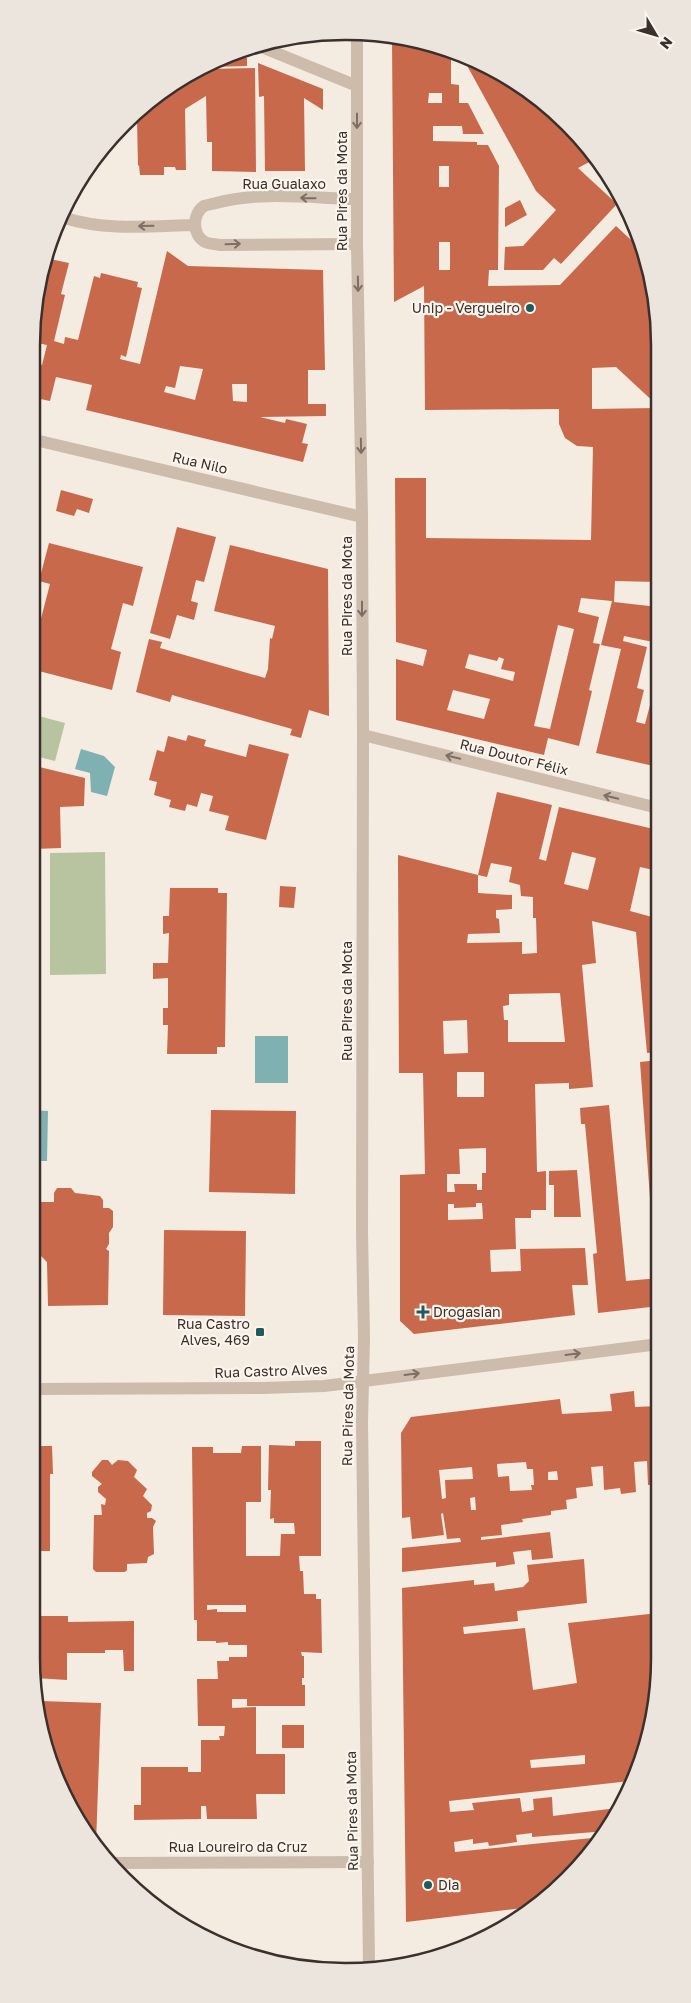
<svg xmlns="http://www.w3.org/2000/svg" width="691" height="2003" font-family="'Golos Text',sans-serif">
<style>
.green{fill:#b8c4a0}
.water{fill:#7fb0b2}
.building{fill:#c8694b;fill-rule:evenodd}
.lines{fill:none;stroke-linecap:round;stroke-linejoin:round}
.service{stroke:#cdbbac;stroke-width:12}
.minor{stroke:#cdbbac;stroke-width:12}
.tertiary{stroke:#cdbbac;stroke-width:12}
.oneway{stroke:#7d6f65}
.poi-dot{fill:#1f5a5e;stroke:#fbf5ee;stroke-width:2}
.labels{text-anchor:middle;stroke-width:4.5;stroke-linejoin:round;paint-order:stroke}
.street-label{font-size:14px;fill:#3b302b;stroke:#fbf5ee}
.poi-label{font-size:14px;fill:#3b302b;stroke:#fbf5ee;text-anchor:end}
.rim{fill:none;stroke:#3b302b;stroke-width:2.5}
</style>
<rect width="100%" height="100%" fill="#f4ebe1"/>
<path class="green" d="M31 714 65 723 55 761 31 755Z
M105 852 106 974 50 975V853Z"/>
<path class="water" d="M81 749 104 756 115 767 107 796 91 792 90 773 75 769Z
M255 1036H288V1083H255Z
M31 1110 48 1111 47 1161H31Z"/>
<path class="building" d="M392 40 427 42 451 52V84L459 85V103H468L484 134H463L462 126H433V141L477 142V145H488L499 166 498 270H489L488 286 560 285 616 226 643 251 657 305V405L616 367 592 368V409L655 408 657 415 658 582 615 581 614 602 658 607V643L624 636 623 641 647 647 637 688 644 690 636 722 645 724 658 675V767L596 753 621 649 601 645 612 601 581 598 578 612 599 617 593 643 600 644 589 690 592 691 579 746 548 738 544 755 396 720V659L423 666 427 650 396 642 395 478H426V538L591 540 593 447 577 446 565 438 559 424V409L425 410 424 286 394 302ZM429 93H442V103H428ZM439 166H449V187H439ZM439 242H450V270H439ZM558 625 574 629 550 729 534 726ZM469 654 497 661 499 657 504 659 501 669 515 672 513 681 465 668ZM453 690 490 699 484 719 447 710Z
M240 56 247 58V66L210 67Z
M467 59 503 73 576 133 583 146 595 159 578 168 617 204 561 264 554 258 543 270H504L505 247 523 246 556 210 536 191 464 60Z
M258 63 323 89V110L304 98 305 171H265L264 96 259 97Z
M255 68 256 172 212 171V142H207L206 96 185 109 186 170H176L175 167H164V175H140L139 165 138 166 137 119 144 112H147V109L188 74H199L206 69Z
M520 200 527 215 505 227V208Z
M167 251 188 266 323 270 325 370H308V404H326V416L260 417 285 423 286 419 307 424 302 443 308 444 303 462 86 410 92 385 56 377 50 401 31 397 32 362 42 365 47 345 32 342 42 264 45 258 69 263 61 294 65 295 54 341 64 344 65 337 78 340 94 276 100 278 101 273 138 282 137 287 142 288 126 357 121 355 120 359 140 364ZM180 366 203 369 195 400 164 392 166 386 175 388ZM232 384H247V402L233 401Z
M61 490 93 499 89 513 77 509 74 516 56 511Z
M177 527 216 537 204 582 196 580 191 601 198 603 194 620 177 615 170 639 150 633Z
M49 543 143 567 133 606 123 603 111 649 121 652 112 690 31 669V628L38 630 50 584 39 581Z
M230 545 328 569 329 716 309 710 301 738 290 735 292 729 172 695 170 702 136 692 149 639 162 642 160 648 265 678 268 669 270 638 272 639 275 626 214 611Z
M188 735 206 740 204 746 246 757 249 744 289 754 266 840 225 830 229 816 209 811 213 796 201 793 197 807 187 804 185 811 169 807 171 800 154 795 157 782 149 780 157 750 164 752 168 736 186 741Z
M31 765 85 778 84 806 60 807 61 848 33 849V839H31Z
M497 792 552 805 539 859 546 861 559 807 658 830V871L640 867 630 911 652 917 658 897 659 1052 647 1053 636 932 592 921 596 963 582 965 593 1087 569 1089V1083L535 1084 537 1172 546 1171V1210H531V1218H515L516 1249 490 1250 491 1272 521 1271 520 1249 585 1248 588 1285H572L575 1315 414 1334 400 1321V1175L425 1174 423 1073H399L398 855 478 875ZM572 852 596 858 588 890 564 884ZM491 863 512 867 509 882 520 885 521 896 533 897V918H536L537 953 522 954V942L467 943 468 934 500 933 499 919 496 918V910L512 909V895L478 893V875L487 877ZM560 993 565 1042H508V1020H504L503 1006 509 1005V994ZM467 1020 468 1053 444 1054 443 1021ZM457 1072H484V1097H457ZM486 1148V1173H482V1190H477V1184H454L455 1192H447V1174H460L459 1149ZM476 1203H482L483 1219 448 1220V1204H454V1208L476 1207Z
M280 886 296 887 294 908 279 907Z
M170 888H218V893H227L225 1047H217V1054H167L168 1025H163V1008H168V978L153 979V963H168L169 933 163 934V916H169Z
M659 1060V1239H653L640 1062Z
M609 1105 626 1281 659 1278V1306L598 1313 593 1254 597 1253 585 1124H581L580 1108Z
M211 1110 296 1111 295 1194 209 1192Z
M577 1170 581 1217H554V1185H549V1171Z
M57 1188H71L75 1193 100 1196 103 1200V1208H109L113 1211V1227L109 1233V1244L106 1249 109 1251 108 1305 48 1306 47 1262 38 1253H31V1197H34L40 1202H54V1193Z
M164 1230 246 1231 245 1316 163 1315Z
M634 1391 635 1407 658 1406 659 1484 648 1485 647 1461 634 1462 636 1492 621 1494 620 1488 604 1490 603 1466 591 1467 593 1486 576 1488 577 1498 566 1500 567 1509 551 1511V1515L522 1519 523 1522 501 1525 502 1535 481 1537V1540L550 1532 553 1558 532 1560 531 1550 513 1552 515 1564 496 1567V1562L402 1572V1548L461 1542 460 1538 447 1539 443 1513 441 1514 444 1535 412 1539 410 1517 402 1518 401 1433 411 1417 560 1399 562 1414 612 1411 610 1394ZM526 1462 527 1469H533L534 1485H531L532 1490 510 1491 509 1476 498 1477 497 1464ZM472 1467 473 1479 445 1480 446 1498 442 1499 439 1470ZM557 1471 558 1480H548V1472ZM475 1497 476 1510H471L470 1498Z
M295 1441H321V1556H299L300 1571H303L304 1594H316V1599H321L322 1653 301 1652 302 1656H304V1678H302V1685H305V1706H247V1699H232V1708L256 1707V1754H285V1794H256L257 1819H207L206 1806H201V1819L134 1820V1805H141V1767H188V1772H201V1740H220L219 1736H224L225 1726H198L197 1679H218L217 1661H229V1657H247V1645H228V1642L216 1643V1641H197V1620H194L192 1447H213V1453H241L242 1446H261V1502H246V1556H280L281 1534H295L294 1523H274V1518L270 1519 271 1490H268L269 1445 295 1446ZM207 1605H246V1612H217V1609L207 1610Z
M31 1446H52L53 1474H50V1551H31Z
M102 1460H108L112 1465 118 1460 128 1461 137 1470 134 1477 147 1489 143 1496 152 1505 151 1511 147 1513V1518H152L156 1521 153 1527 154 1554 148 1557 147 1563 127 1564V1570L125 1572H96L93 1569 94 1515H102L101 1504 105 1505 106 1499 98 1492V1487L102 1484 92 1476V1472Z
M584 1559 587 1603 517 1611 518 1621 463 1627 464 1634 525 1628 533 1690 577 1683 568 1623 658 1613 660 1658 649 1739 630 1781 449 1801 450 1812 474 1810 472 1803 520 1798 522 1812 534 1810 533 1799 552 1797 553 1816 617 1808 607 1831 532 1837V1833L516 1835 517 1842 489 1846 488 1842 473 1844V1839L454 1842 455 1852 602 1837 532 1907 406 1922 402 1588 474 1580V1585L494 1583 495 1591 523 1587 529 1581 527 1565ZM585 1755V1764L531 1768 530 1760Z
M39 1616H68V1622L134 1621V1671H124L123 1650H105V1653H67V1680L35 1678 31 1658V1632H39Z
M40 1701 101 1703 96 1844 55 1777Z
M282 1725H304V1748H282Z
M442 1954 427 1961 406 1962V1958Z"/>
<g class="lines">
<path class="service" d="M264 48 357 86"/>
<path class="minor" d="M65 218C105 231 152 226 194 225
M357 244 220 245C216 244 209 244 205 242 192 235 192 214 204 206 207 205 212 204 216 203 259 191 312 198 357 199
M31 439 362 517
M363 735 658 808
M31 1389 262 1388 324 1386 659 1344
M108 1863 368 1862"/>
<path class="tertiary" d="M357 37V244L362 517 363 735 362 1233 364 1338 362 1422 369 1965"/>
</g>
<defs><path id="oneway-shaft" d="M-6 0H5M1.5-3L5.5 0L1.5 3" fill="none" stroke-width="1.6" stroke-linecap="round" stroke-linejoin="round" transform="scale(1.25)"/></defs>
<g class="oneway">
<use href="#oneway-shaft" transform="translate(357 121) rotate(90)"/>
<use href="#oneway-shaft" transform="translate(308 198) rotate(-179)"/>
<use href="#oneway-shaft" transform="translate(146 226) rotate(179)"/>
<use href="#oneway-shaft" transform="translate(233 244) rotate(-2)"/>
<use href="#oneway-shaft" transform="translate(358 284) rotate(89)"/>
<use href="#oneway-shaft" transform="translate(361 446) rotate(89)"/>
<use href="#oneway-shaft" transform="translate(362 609) rotate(90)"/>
<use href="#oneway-shaft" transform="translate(453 757) rotate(-166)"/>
<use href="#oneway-shaft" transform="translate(611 797) rotate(-166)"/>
<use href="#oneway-shaft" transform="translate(573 1354) rotate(-7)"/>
<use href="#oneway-shaft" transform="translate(412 1374) rotate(-7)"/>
</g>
<g class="poi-dot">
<circle cx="530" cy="308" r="5"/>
<path d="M420.5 1304.5h5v5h5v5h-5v5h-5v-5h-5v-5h5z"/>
<rect x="255" y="1327" width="10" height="10" rx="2.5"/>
<circle cx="428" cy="1885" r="5"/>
</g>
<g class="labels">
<g class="street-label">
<text x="284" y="189">Rua Gualaxo</text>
<text transform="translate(342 191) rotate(-90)" y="5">Rua Pires da Mota</text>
<text transform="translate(200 463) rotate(13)" y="5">Rua Nilo</text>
<text transform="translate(347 596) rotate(-90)" y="5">Rua Pires da Mota</text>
<text transform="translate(514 757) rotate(14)" y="5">Rua Doutor Félix</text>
<text transform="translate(347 1001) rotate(-90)" y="5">Rua Pires da Mota</text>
<text transform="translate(271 1371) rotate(-2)" y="5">Rua Castro Alves</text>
<text transform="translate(348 1406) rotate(-89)" y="5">Rua Pires da Mota</text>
<text transform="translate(352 1811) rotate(-91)" y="5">Rua Pires da Mota</text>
<text x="238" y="1852">Rua Loureiro da Cruz</text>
</g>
<g class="poi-label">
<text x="520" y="313">Unip - Vergueiro</text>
<text x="433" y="1317" text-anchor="start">Drogasian</text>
<text x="250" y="1329">Rua Castro<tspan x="250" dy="16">Alves, 469</tspan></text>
<text x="438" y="1890" text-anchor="start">Dia</text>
</g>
</g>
<path d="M0 0H691V2003H0ZM345 40H346A305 305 0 0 1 651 345V1658A305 305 0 0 1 346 1963H345A305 305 0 0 1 40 1658V345A305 305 0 0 1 345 40Z" fill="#ece5de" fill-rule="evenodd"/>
<path class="rim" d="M345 40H346A305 305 0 0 1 651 345V1658A305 305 0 0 1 346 1963H345A305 305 0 0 1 40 1658V345A305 305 0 0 1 345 40Z"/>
<g transform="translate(656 35) rotate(128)" stroke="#fbf5ee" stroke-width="4" paint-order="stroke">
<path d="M0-4L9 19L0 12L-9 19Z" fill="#3b302b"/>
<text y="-8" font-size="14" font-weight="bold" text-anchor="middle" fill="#3b302b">N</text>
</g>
</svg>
